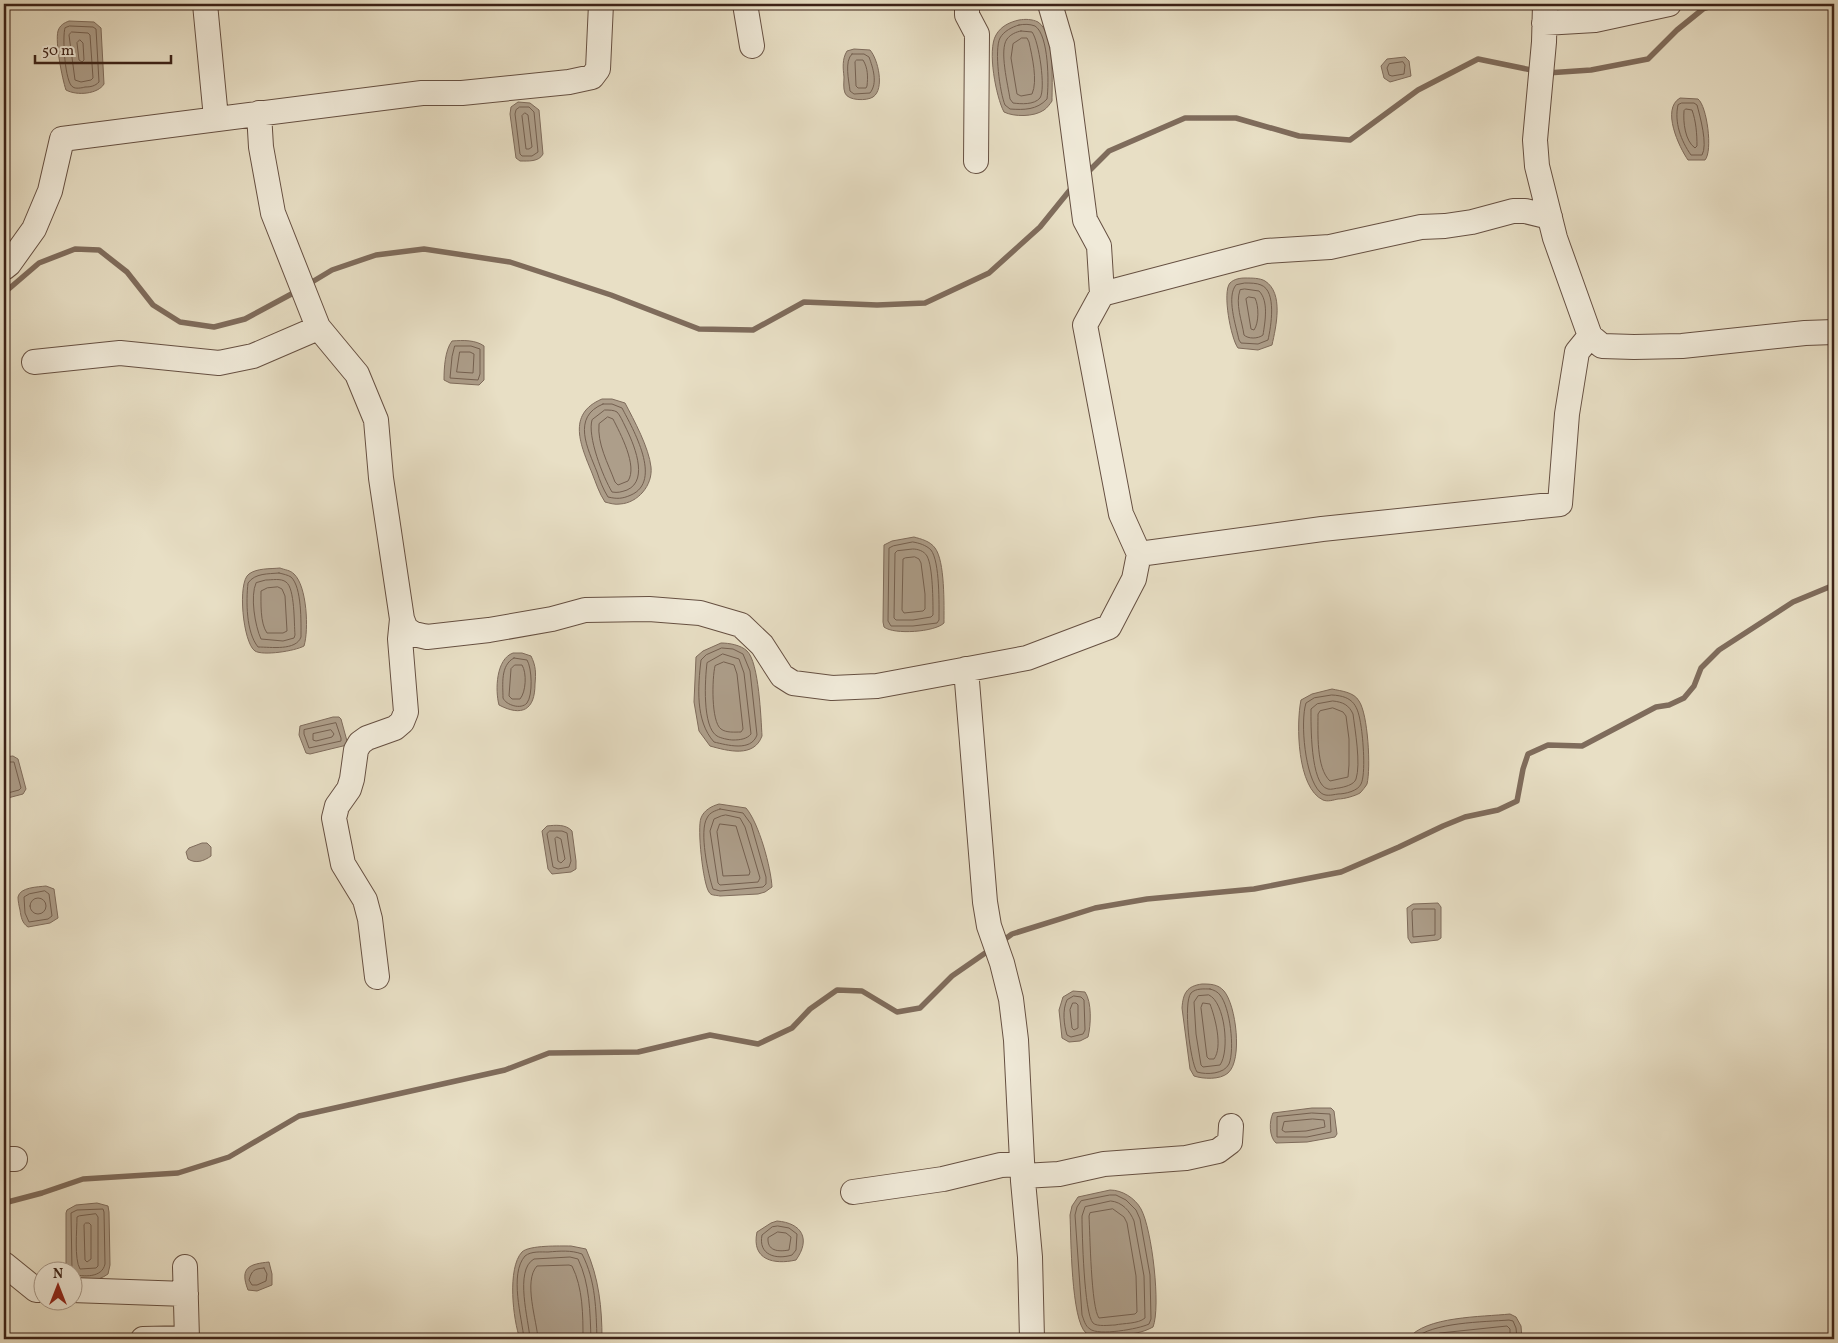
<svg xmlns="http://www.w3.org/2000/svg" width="1838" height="1343" font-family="Vollkorn,serif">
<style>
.water{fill:#ad9e8a;stroke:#7f6c5c}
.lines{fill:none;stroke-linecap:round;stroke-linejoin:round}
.shore{stroke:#746050;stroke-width:1}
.stream{stroke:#7f6c5c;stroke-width:5.5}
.minor-casing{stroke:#665042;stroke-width:26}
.minor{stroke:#f0ead9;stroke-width:24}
</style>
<rect width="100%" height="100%" fill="#e8dfc5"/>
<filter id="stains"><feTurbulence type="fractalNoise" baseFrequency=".004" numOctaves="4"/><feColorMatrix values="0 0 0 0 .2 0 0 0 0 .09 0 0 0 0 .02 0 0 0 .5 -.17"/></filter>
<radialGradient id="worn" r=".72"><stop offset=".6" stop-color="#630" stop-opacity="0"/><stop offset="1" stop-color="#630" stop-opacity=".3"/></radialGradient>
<path class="water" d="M1019 20C1025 19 1032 19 1038 22 1055 33 1052 83 1052 101 1050 104 1047 108 1044 110 1034 117 1014 117 1004 112 996 97 987 50 996 35 1001 26 1010 22 1019 20Z
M69 21 94 22 101 28 104 84C98 94 77 96 66 90 62 78 55 42 58 31 60 25 64 23 69 21Z
M854 49 870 50C878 59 885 89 873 97 867 101 848 101 845 93 843 88 844 82 844 77 843 68 842 59 847 51Z
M1405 57 1409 61 1411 76 1390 82 1384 78 1381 66 1387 59Z
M1680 98 1698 99C1707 106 1713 151 1705 160H1688C1679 147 1661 109 1680 98Z
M518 102 530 103 539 110 543 154C539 162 528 161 520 161L516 158 510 114 511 107Z
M1245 278C1252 278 1260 278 1265 281 1284 293 1276 327 1272 345L1258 350 1238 348C1231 339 1222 292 1230 283 1234 279 1240 278 1245 278Z
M452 341C463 340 476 340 484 346V380L479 385 450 383 444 380C444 368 445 350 452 341Z
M602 399H612L625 403C634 420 649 448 651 467 653 485 638 503 620 504 615 505 609 503 605 502 599 493 596 483 592 473 581 446 566 414 602 399Z
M914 537C921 539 930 541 935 548 945 561 944 605 944 623 935 632 894 635 884 627L883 622 884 545 892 541Z
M280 568C285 570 290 570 294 574 307 586 309 630 304 646 295 651 263 656 255 651 243 643 237 582 249 574 257 568 270 569 280 568Z
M721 643C729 643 741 645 747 651 759 662 761 719 762 736 754 758 728 751 710 746L699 731 694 702 696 657 703 651Z
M513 653H522L531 656C536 666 536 673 535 684 535 710 522 717 499 705 495 690 496 659 513 653Z
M1332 689C1341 691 1354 692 1359 701 1368 714 1371 768 1367 784 1366 786 1362 791 1360 793 1355 796 1344 799 1338 799 1333 800 1328 802 1323 800 1297 788 1296 724 1301 700L1312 694Z
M333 717H339L341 719 347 741V745L310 754 306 753 299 735 300 726Z
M13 756 18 759 26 789 23 794 4 799V757Z
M719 804 746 808C759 823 771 868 772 887L765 892 758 894 720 896C716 895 711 896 709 892 703 884 697 828 701 818 704 810 712 806 719 804Z
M547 826C555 825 566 824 572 831L576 861V869L571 872 552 874 548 869 542 831Z
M202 843H207L211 847V856C204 861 196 864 188 859L186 852 189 848Z
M46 886 54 889 58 918 50 923 28 927C22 923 21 917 20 910 19 906 18 901 18 897 20 887 38 887 46 886Z
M1438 903 1441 907V938L1438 940 1411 943 1408 938 1407 908 1413 904Z
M1202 984C1210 984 1218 984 1224 991 1236 1005 1243 1060 1228 1073 1220 1080 1203 1079 1194 1076L1190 1069 1182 1008C1183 993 1187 986 1202 984Z
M1073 991 1085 992C1092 1002 1091 1025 1088 1037L1080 1041 1069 1042 1062 1038 1059 1010 1063 997Z
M1312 1108H1331L1334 1111 1337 1134 1335 1137 1307 1142 1276 1143C1269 1137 1269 1121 1273 1113Z
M1110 1190C1122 1190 1135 1198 1141 1209 1152 1229 1161 1307 1153 1327 1142 1333 1132 1334 1120 1335 1110 1337 1094 1340 1086 1333 1071 1320 1071 1237 1070 1215L1072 1206 1078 1197Z
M97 1203 108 1206 109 1212 110 1265 108 1274C97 1282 86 1281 73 1279L72 1270H67L66 1268V1213L67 1210 76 1205Z
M777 1221C802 1223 811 1239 796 1260 774 1265 751 1260 757 1232L771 1223Z
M571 1246 586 1249C599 1278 602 1308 602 1339H520C513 1320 507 1268 522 1252 529 1245 560 1246 571 1246Z
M269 1262 272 1274V1285L257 1291 248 1290C239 1267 250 1264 269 1262Z
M1510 1314 1516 1317 1521 1326 1522 1339H1408C1425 1316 1482 1317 1510 1314Z"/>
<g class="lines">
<path class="shore" d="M1019 25C1024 24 1030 24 1035 26 1049 35 1049 84 1047 99 1037 110 1024 110 1010 109L1005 105C1000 93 994 50 1000 38 1004 31 1012 27 1019 25Z
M70 26 93 27 96 29 99 82C95 86 91 87 85 87 82 88 75 89 73 87 65 84 62 36 65 28Z
M1021 31 1032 32C1039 41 1046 89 1040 98 1034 105 1021 104 1013 103L1010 99C1008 85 999 50 1007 39 1011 34 1016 32 1021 31Z
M72 32 88 33 90 35 93 78 91 80 81 82 75 80 69 35Z
M1022 38H1027L1029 42C1032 56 1038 81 1032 94L1021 96 1017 94 1011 58 1013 44Z
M80 40 83 43 84 60 82 62 79 60 77 43Z
M852 54H864L869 57C873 68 878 83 870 93L854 94 850 91C849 81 844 61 852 54Z
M857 60H863C868 68 868 77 867 86L866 88H858L856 86 855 62Z
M1403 62 1405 65 1404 74 1392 76 1389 75 1387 68 1389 64Z
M1682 103H1694L1697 105C1700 116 1708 145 1702 155H1691C1681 141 1674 122 1678 105Z
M520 107H529L534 112 538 152 532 156H522L520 154 515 114 516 110Z
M1686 109 1692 110C1696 121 1697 134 1697 146L1695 148C1685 141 1683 122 1684 111Z
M525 113 528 115 532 147 529 149H526L522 116Z
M1245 283C1250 283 1257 283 1261 285 1277 291 1271 327 1268 340L1258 344 1241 343 1239 340C1236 326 1226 296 1236 285Z
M1245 289 1259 291C1269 301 1265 322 1263 335 1258 339 1248 339 1244 335 1242 321 1235 304 1240 290Z
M1249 297 1255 298C1259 306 1259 323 1254 330L1251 329 1246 299Z
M455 346H471L480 349V374L478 380 450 378 452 357Z
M460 352H470L474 354 473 373 457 372Z
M603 404H612L622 408C633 429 663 481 631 495 622 499 617 499 608 497 603 489 600 481 597 472 588 449 571 417 603 404Z
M605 410C609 410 614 410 617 412 620 415 623 422 625 426 633 442 650 480 627 490 621 492 618 493 612 492 603 477 587 436 592 420Z
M608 417 613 419C620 433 638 466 628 481L618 485 615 482C608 463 597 444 599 424Z
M913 542C919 543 926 545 931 550 940 562 939 605 939 620L937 623 913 626H891L888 621 889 548 893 546Z
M913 549C918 549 924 551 927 556 933 567 933 602 933 615L931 617 913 620H896L894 618 895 553 897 551Z
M915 557 919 559 921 563 925 594V609L923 611 904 613 902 610 903 559 905 558Z
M279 573C283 574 288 575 291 577 302 587 301 623 301 637 296 651 271 647 258 647 246 632 246 601 248 583 255 573 268 574 279 573Z
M266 580C272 580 281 578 286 582 295 588 294 624 295 635L294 638 283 641 261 639C255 626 250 596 256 583Z
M278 587 282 589 285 596 287 631 283 633H267C260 623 261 603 261 591L267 588Z
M722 648 733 649 743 654 750 671 757 735C751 752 727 745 714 742 695 721 698 686 701 660L706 655Z
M723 654 739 659 744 673 751 734C747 739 740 740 733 740 729 740 720 738 717 736 702 727 705 679 707 663Z
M514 658 527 660C532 668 533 695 527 703 521 710 506 705 503 698 503 685 500 665 514 658Z
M724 662 734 665 737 674 743 729 741 732C735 732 726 733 721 729 711 722 712 678 715 666Z
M515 665H522C527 673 526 692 520 699H512L509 696 511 669Z
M1332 695C1354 696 1358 706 1361 726 1363 738 1366 774 1361 784 1358 791 1345 794 1338 794 1331 795 1325 797 1320 792 1305 778 1300 722 1306 703L1314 698Z
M1333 701C1343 702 1349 705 1353 714 1355 730 1361 764 1356 779 1354 785 1344 787 1339 788 1336 788 1331 790 1328 789 1310 785 1311 723 1311 709L1317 704Z
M1333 708 1343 712 1346 716 1349 739V765L1348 777 1330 781C1316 768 1318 732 1318 714L1320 711Z
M336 723 341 738V741L309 748 304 734V730Z
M331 730 334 734 332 737 316 741 313 740V734Z
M4 762H14L21 788 19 790 4 794
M720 809 743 813 751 824 766 877V884L763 887 720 891 713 889C708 874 699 831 707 818 710 812 715 811 720 809Z
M726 815 740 818 745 827 760 878 758 882 720 885 718 883 710 831 714 819 721 816Z
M720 824 736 826 750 872 749 875 723 876 717 832Z
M550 831H562L567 833 571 861 569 867 558 869 553 867 547 834Z
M557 837 561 839 565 859 561 863 558 861 555 839Z
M45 891 49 894 52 916 48 919 29 922 25 913 24 897 29 894Z
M30 906a8 8 0 1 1 16 0a8 8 0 1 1-16 0Z
M1414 909H1435V935L1413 937 1412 912Z
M1210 989C1214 990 1218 992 1220 995 1230 1007 1235 1049 1229 1064 1224 1074 1207 1075 1197 1072 1190 1061 1183 1003 1191 993 1196 988 1204 989 1210 989Z
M1209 995C1225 1002 1230 1051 1220 1065L1203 1067 1201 1065 1196 1034 1194 1002 1198 996Z
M1074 996 1081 997 1084 1000 1085 1030 1083 1034 1071 1037 1067 1035C1064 1025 1062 1010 1067 1000Z
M1073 1003H1076L1078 1005V1028L1074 1030 1072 1028 1070 1010Z
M1203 1003 1210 1004C1215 1017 1223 1047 1214 1059H1209L1207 1057 1201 1008Z
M1312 1113 1330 1114 1331 1132 1307 1137H1277V1117Z
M1313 1119 1324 1120 1325 1127 1306 1131 1285 1132 1282 1130 1284 1122Z
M1110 1195H1116L1126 1200 1136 1210 1140 1219 1150 1275 1151 1319 1149 1324C1139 1329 1098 1336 1090 1329 1085 1326 1084 1320 1082 1315L1075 1215 1077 1207 1081 1201Z
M1111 1201C1122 1202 1130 1211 1134 1221L1144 1276 1145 1318C1138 1324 1124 1323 1115 1325 1110 1325 1097 1327 1093 1323 1084 1314 1082 1232 1082 1216L1085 1207Z
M1113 1209 1124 1217 1127 1223 1136 1276 1137 1312 1135 1314 1099 1318C1091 1308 1090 1233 1089 1216L1090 1213Z
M96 1214 98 1217V1266L96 1268 80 1269C74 1259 77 1230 77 1217L79 1216Z
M86 1223H89L91 1225V1259L87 1262 85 1260 84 1225Z
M778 1226 789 1228 797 1234 796 1250 792 1255C776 1260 758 1255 762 1235L772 1227Z
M778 1232 786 1233 791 1237 789 1250C778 1252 767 1251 768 1238Z
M264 1268 267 1274 266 1281 257 1285H252L249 1280C252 1270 254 1269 264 1268Z
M72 1270 71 1213 77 1210 103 1209 104 1212 105 1264C102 1278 84 1277 72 1274
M524 1339C522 1318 509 1274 525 1256 531 1251 541 1252 548 1252 560 1251 571 1250 582 1254 596 1281 596 1310 597 1339
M530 1339C529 1321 514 1270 534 1259L570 1257 578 1259C590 1284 590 1312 591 1339
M538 1339C537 1321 523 1281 537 1266L569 1265 572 1266C583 1288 583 1315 583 1339
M1414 1339C1432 1322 1484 1322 1509 1320L1513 1321 1516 1328 1517 1339
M1424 1339 1440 1333 1507 1326 1510 1329V1339
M1453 1339 1500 1334 1502 1336 1503 1339"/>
<path class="stream" d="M1547 73 1591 70 1648 59 1677 30 1703 9 1719 4
M1086 174 1109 151 1185 118H1236L1299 136 1350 140 1418 90 1478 59 1536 71
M307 285 332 270 376 255 424 249 510 262 611 295 699 329 753 330 804 302 877 305 925 303 989 273 1040 227 1074 185
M4 293 39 263 75 249 99 250 127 272 153 305 180 322 214 327 245 319 297 291
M1001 942 1012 934 1095 908 1147 899 1254 889 1341 872 1399 847 1443 826 1465 817 1498 810 1517 801 1523 769 1528 754 1548 745 1582 746 1656 707 1669 705 1684 698 1694 686 1701 668 1719 650 1793 602 1834 585
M4 1203 42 1193 83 1179 178 1173 229 1157 299 1116 505 1070 549 1053 638 1052 710 1035 758 1044 792 1028 810 1009 837 990 862 991 897 1012 920 1008 952 976 991 949"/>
<g class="minor-casing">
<path id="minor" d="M205 4 216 118
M745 4 752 46
M967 4V15L977 34 976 161
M1050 4 1062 45 1085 220 1099 246 1102 294 1085 325 1121 514 1139 554
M1545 4 1544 42 1535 140 1537 166 1555 238 1590 336 1602 346 1634 347 1682 346 1805 333 1834 332
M1544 23 1595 20 1669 4
M259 113 261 147 273 213 318 327 357 374 376 420 381 478 402 619 406 629 414 634 427 637 489 630 552 619 585 610 649 609 700 613 741 625 762 645 782 676 793 683 832 688 877 686 1027 658 1109 627 1134 579 1139 554 1322 529 1560 504 1567 414 1577 352 1590 336
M4 268 9 264 34 229 50 191 62 139 422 93H462L569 82 592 77 598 69 601 4
M1102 294 1266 251 1330 247 1421 227 1445 226 1472 222 1513 211H1525L1550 217
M34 362 120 353 219 363 253 356 318 328
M966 669 985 902 989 926 1002 963 1011 999 1016 1040 1023 1181 1030 1257 1032 1339
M377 977 370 919 365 900 343 864 334 818 337 806 349 789 352 779 356 750 360 743 367 738 395 728 402 722 406 712 400 639 402 619
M4 1159H15
M1023 1176 1059 1174 1104 1164 1186 1158 1218 1151 1230 1142 1231 1126
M853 1192 943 1179 1001 1165 1022 1164
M4 1264 36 1290H42
M185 1267 187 1339
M72 1290 186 1294
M143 1339 187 1338"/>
</g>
<use href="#minor" class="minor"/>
</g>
<rect width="1838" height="1343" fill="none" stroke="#e8dfc5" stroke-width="20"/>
<rect x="5" y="5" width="1828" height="1333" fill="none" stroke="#3b2117" stroke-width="2.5"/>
<rect x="10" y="10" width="1818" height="1323" fill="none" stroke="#3b2117"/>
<g transform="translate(58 1286)"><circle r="24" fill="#f0ead9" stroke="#a89a8b"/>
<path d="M0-4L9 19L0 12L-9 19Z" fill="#8f2418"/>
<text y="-8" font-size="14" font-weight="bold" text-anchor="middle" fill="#3b2117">N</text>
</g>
<path d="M35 55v8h136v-8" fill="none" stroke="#3b2117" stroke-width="2.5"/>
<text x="42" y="55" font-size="15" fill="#3b2117" stroke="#f0ead9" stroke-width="4" paint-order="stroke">50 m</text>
<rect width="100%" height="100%" filter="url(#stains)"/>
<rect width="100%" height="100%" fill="url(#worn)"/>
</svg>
